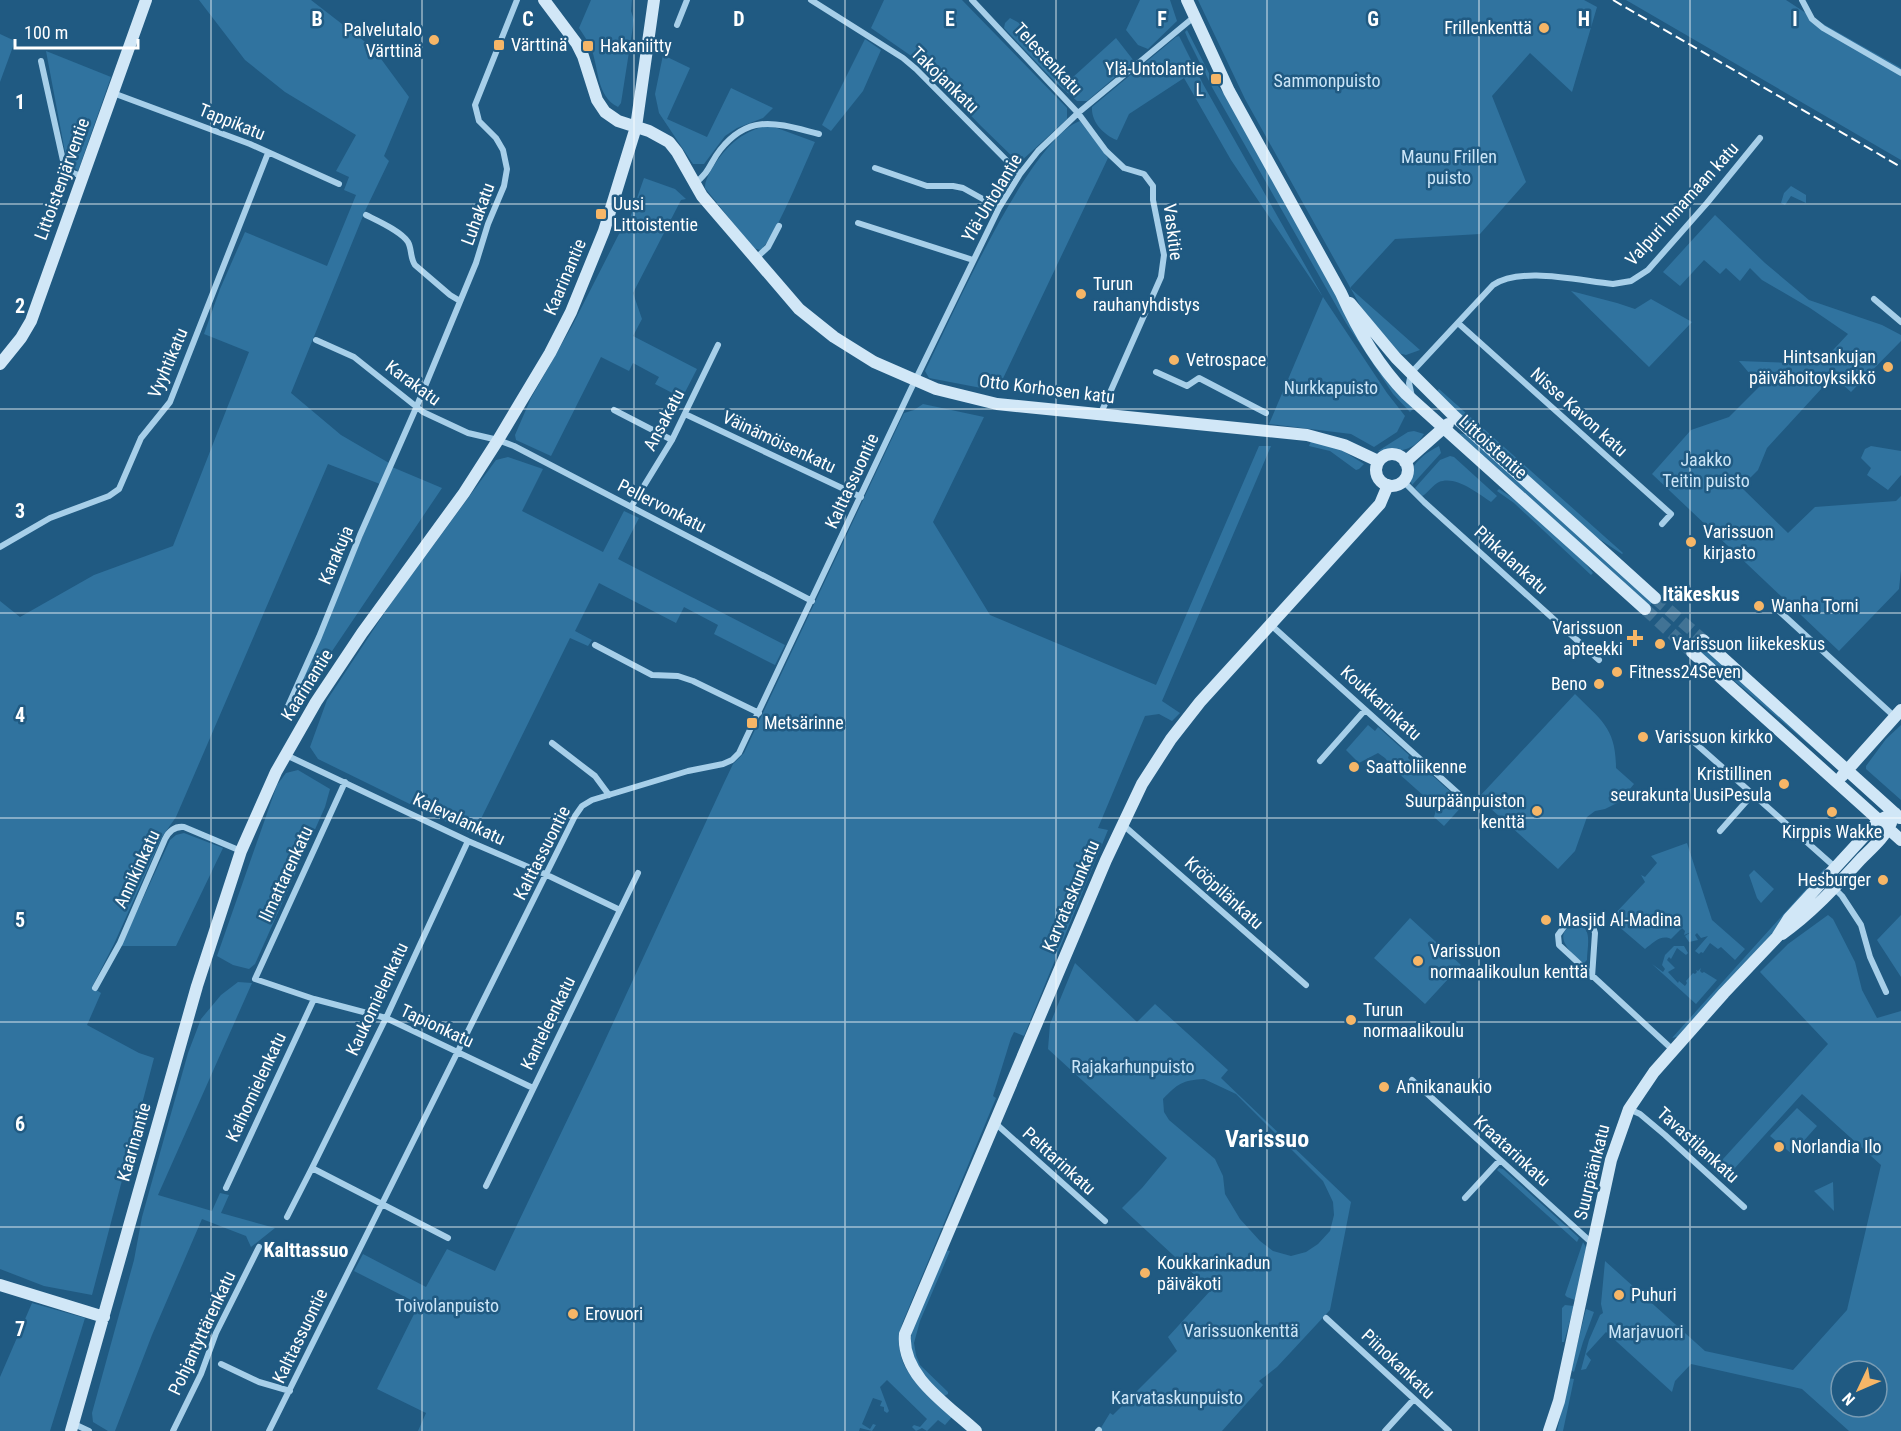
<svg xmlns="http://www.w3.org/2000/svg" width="1901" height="1431" font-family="'Roboto Condensed',sans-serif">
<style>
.green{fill:#30739f;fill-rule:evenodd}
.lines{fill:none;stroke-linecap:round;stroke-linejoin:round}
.secondary-tunnel{stroke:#417395;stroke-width:12;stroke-dasharray:12 6;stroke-linecap:butt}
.street{stroke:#a7cfe9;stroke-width:6}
.secondary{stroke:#d1e7f7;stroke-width:12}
.rail{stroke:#fff;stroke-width:2;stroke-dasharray:10 4.5;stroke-linecap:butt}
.grid{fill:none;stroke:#fff;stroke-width:1.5;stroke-opacity:0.55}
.poi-dot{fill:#f6b667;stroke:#205a82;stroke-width:2}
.labels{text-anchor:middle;stroke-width:5;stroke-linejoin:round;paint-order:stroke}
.poi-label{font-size:18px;fill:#fff;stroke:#205a82;text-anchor:start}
.street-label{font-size:18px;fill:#fff;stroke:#205a82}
.park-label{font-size:18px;fill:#cbe5f7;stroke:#205a82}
.neighbourhood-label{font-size:20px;font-weight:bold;fill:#fff;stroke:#205a82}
.district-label{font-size:24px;font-weight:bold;fill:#fff;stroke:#205a82}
.grid-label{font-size:20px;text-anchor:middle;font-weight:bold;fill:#fff;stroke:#205a82;stroke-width:5;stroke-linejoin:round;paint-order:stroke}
</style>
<rect width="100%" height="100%" fill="#205a82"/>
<path class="green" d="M199 0H311L373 48 409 97 384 156 389 161 365 211 291 393 341 435 389 463 380 484 328 464 176 817 162 837 114 944 92 987 101 993 87 1025 139 1053 154 1058 92 1295 44 1286 0 1269V601L20 617 94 575 173 546 249 352 204 334 220 289 245 232 327 266 356 195 344 190 349 177 336 171 356 135 285 92 245 60Z
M591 0H632L631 11 634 20 621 103 618 107C596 96 599 68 591 48 588 41 583 34 579 28Z
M884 0H962L1067 108V119L1019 163 981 126 917 60 871 28Z
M1140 0H1170L1177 21 1148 49 1138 45 1126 30Z
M1198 0H1584L1597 7 1572 92 1530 53 1492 96 1526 182 1480 234 1395 239 1350 288 1420 350 1406 355 1398 353 1361 307 1245 99Z
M1626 0H1786L1818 21 1901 68V160Z
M1010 18 1021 24 1072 78 1116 38 1134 61 1087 101H1077L1055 82 1004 28 1005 23Z
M1187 30 1211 77 1225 95 1330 284 1414 408 1410 412 1393 394 1346 323 1213 89 1188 39 1185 32Z
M0 34 15 41 0 82Z
M1179 36 1203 84 1323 297 1387 393 1405 416 1397 432 1374 447 1351 434 1269 424 1323 297 1231 160 1184 78 1129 114 1117 140C1104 135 1091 122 1092 107L1176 37Z
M865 39 881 50 863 91 831 131 822 125Z
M46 51 111 77 78 171 68 161 65 152Z
M663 55 690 68 667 119 707 137 731 88 773 108 763 118 737 128 725 136 704 164H693L659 113 655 94Z
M1080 121 1108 158 997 391 929 378 925 371C951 319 1029 139 1080 121Z
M764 126 777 128 815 142C806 161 774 242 760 250L753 248 705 188C705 180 709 174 713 167 726 146 741 133 764 126Z
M644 178 675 189 686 199 681 200 633 293 642 319 633 336 697 369 682 398 655 384 659 377 633 363 629 371 601 357 551 456 516 440 515 435 531 398 572 326 621 230 630 218Z
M1791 186 1806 195V203L1791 196 1785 205 1781 203 1784 193Z
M1715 215 1765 263 1809 300 1882 325 1901 335V341L1851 392 1833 376 1767 448 1758 470 1741 487 1788 533 1815 507 1896 501 1901 496V570L1899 589 1839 651 1652 474 1691 430 1729 417 1760 386 1739 361 1820 364 1848 334 1810 308 1762 280 1750 268 1740 281 1726 268 1720 274 1704 260 1680 286 1663 272Z
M1571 291 1617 303 1635 309 1651 299 1692 322 1649 367Z
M1439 389 1623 553 1622 554 1593 535 1436 392Z
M923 404 984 417 933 522 990 615 1156 685 1259 446H1271L1162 701 1180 713 1172 721 1159 714 1145 716 1098 828 1108 830 1024 1036 1014 1032 1011 1038 993 1096 996 1098 902 1324C889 1375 927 1385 952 1417L945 1425 938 1420 927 1431 922 1428 916 1431 912 1427 914 1425 920 1427 927 1419 887 1380 880 1387 889 1411 887 1413 884 1411V1407L880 1406 882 1401 873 1398 862 1424 870 1429 873 1424 876 1425 872 1431 860 1428 859 1431H418L426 1413 377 1389 419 1304 354 1271 363 1254 426 1287 447 1249 495 1271 595 1062 723 785 733 764 744 753 904 413 914 410Z
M1414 431 1424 434C1414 452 1396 452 1378 451L1408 432Z
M1458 433 1467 435 1653 602 1649 606Z
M1311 441 1340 449 1364 464 1359 469 1356 470 1330 451 1309 446Z
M1439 446 1441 453 1412 485C1405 467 1425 453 1439 446Z
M1871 446 1901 451V475L1888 490 1867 475 1871 468 1861 458 1865 449Z
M1450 456 1454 457 1497 496 1491 502C1478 493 1455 475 1439 482 1433 485 1429 491 1424 495L1422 496 1415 488 1440 460Z
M508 457 543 469 522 511 603 552 624 511 639 518 618 559 785 645 775 665 714 634 718 625 684 607 676 623 599 583 575 631 592 640 588 646 570 638 473 835 318 759 310 747 327 700 391 603 496 460Z
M392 467 442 488 293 709 291 705Z
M1499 489C1534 511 1568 541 1593 573L1591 575 1514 503 1497 491Z
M1698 643 1833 765 1695 647Z
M1575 694C1601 720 1616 728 1616 768L1634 784 1619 802 1605 809 1595 811 1587 817 1575 851 1558 869 1480 799V796Z
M1368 725 1375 731 1378 727 1409 755 1408 758 1411 761 1414 759 1464 804 1444 826 1434 817 1436 810 1434 805 1397 772 1385 758 1378 753 1359 763 1346 750Z
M1901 725V800L1866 769V766L1886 739Z
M298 770 330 789 325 807 255 964 249 969 233 965 217 956 277 785 286 773Z
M184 833 223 848 176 946H121L170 840 176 835Z
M1687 843 1712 920 1745 949 1735 960 1721 947 1718 949 1710 943 1703 953 1701 952 1699 954 1695 951 1708 936 1701 938 1697 933 1695 935 1698 940 1689 942 1685 936 1691 932 1684 935 1685 931 1682 928 1671 939C1661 934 1653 943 1645 949L1610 919 1645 882 1641 875 1645 877 1657 863 1651 856Z
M1825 868 1823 877 1680 1036 1672 1038Z
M1754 870 1774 889 1761 903 1757 898 1749 875Z
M1828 915 1833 919 1855 962 1862 990 1877 1018 1901 1011V1431H1849L1802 1389 1691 1364 1675 1381 1672 1392 1606 1332 1586 1354 1591 1360 1586 1369 1581 1370 1589 1340 1600 1315 1603 1313 1601 1304 1605 1261 1705 1351 1793 1370 1847 1310 1881 1165 1802 1094 1724 1180 1713 1170 1828 1044 1760 972 1788 944ZM1841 1371H1877V1407H1841Z
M1901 915V977L1877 940Z
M1410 918 1461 965 1425 1004 1374 958Z
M1578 924C1593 928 1587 947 1587 960L1584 963C1569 953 1549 931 1578 924Z
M1674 946H1684L1688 953 1686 955 1677 948 1671 959 1669 957 1667 960 1675 968 1668 972 1678 983 1679 981 1685 986 1687 983 1686 981 1693 973 1695 974 1697 972 1696 970 1698 971 1701 968 1700 971 1702 973 1704 972 1717 980 1696 1004 1652 964 1663 972 1665 969 1662 965 1665 955Z
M1075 963 1137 1022 1155 1004 1228 1070 1221 1078 1351 1202 1330 1310 1277 1367 1259 1381 1263 1385 1222 1431H1099L1110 1413 1113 1415 1177 1351 1168 1337 1211 1290 1122 1208 1142 1188 1167 1158 1048 1049 1050 1024ZM1204 1079 1236 1094 1323 1181 1333 1202 1334 1215 1330 1231 1318 1244 1306 1252 1291 1256 1273 1251 1260 1241 1240 1219 1225 1194 1223 1176 1215 1159 1169 1120 1164 1112 1163 1099C1177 1084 1183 1080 1204 1079Z
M238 982 252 983 158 1195 212 1211 220 1193 229 1195 221 1213 275 1228 251 1247 246 1236 202 1219 152 1335 115 1431H108L93 1422 92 1413 134 1260 142 1217 188 1053 201 1019 221 995Z
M1797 1108 1817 1126 1792 1154 1770 1136Z
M1499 1168 1503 1169 1576 1235 1579 1238 1577 1242 1505 1177 1497 1170Z
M1833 1182 1834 1211 1814 1191Z
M1583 1242 1587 1249 1575 1300 1567 1297 1565 1295Z
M946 1250 950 1251 920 1321 914 1343 916 1355 920 1365 948 1392V1394L944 1396C931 1384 915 1369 911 1351 906 1328 936 1273 946 1250Z
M32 1303 85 1318 50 1431H0V1377Z
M1565 1305 1574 1306 1564 1342H1562V1308Z
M1586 1309 1594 1312 1583 1342 1574 1372 1571 1370Z
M1569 1378 1574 1379 1563 1431H1557Z"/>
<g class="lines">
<path class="secondary-tunnel" d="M1655 598 1703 640
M1645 609 1692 652"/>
<path class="street" d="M811 0 903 58 916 69 1020 174
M972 0 1078 113 1106 151 1124 168 1144 174 1153 186V200L1164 255 1161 277 1101 413
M1802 0 1812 19 1823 28 1901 73
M677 25 687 0
M41 61 64 165 73 173 82 176
M113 93 250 144 339 184
M875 168 927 186H953L963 188 999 208
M694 184C711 171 709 164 720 150 750 112 779 124 819 134
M366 215C378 221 401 231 408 242 412 249 410 258 415 265L450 295 460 301
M858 223 973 260
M755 259 768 247 779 226
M1874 299 1901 322
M1458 323 1671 514 1662 524
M316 340 354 357 423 412 468 433 498 440 514 446 812 601
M1156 372 1187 386 1199 378 1266 413
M1412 397 1409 383 1411 373 1493 285C1521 266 1580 281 1613 284L1631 281 1648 270 1707 203 1760 138
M614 410 672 440
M685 414 861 497
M1403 481 1424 502 1599 660
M631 507 672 440 718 345
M0 547 50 518 109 496 119 489 141 438 170 402 268 153
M1779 611 1895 717
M1271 625 1470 804
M595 645 652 675 678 676 693 681 759 713
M284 715 319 637 360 535 416 408 476 263 488 224 504 186 507 169 503 150 496 138 479 121 475 105 517 0
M1686 735 1836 868
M552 743 595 776 609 795
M286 755 468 841 547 875 620 910
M1320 761 1365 710
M345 782 255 979 314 999 386 1018 533 1088
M1122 824 1306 985
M1720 831 1752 795
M1825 879 1842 896 1861 925 1870 957 1886 992
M1592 977 1595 933 1593 926 1586 918H1576L1566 924 1558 935 1559 945 1673 1050
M95 988 120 943 165 839C169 831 175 826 184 827L241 851
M1412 1080 1593 1244
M1629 1109 1640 1114 1665 1135 1744 1207
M994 1122 1105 1221
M312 1168 386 1018 468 841
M486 1186 638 873
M226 1188 314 999
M1465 1198 1500 1160
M287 1217 312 1168 448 1238
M1326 1318 1449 1431
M221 1364 259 1382 290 1391
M74 1424 89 1431
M173 1431 201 1374 216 1333 259 1247
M269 1431 575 816 582 806 592 800 688 771 723 764 732 760 739 753 910 391 999 208 1020 174 1038 151 1078 113 1194 17
M1098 1431 1099 1430
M1385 1431 1414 1399"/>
<path class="secondary" d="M544 0 577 44 583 56 597 100 605 112 618 121 649 131 669 142 677 152 702 196 799 309 834 337 874 362 936 389 997 404 1307 435 1344 445 1378 461
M1187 0 1229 91 1341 293C1357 329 1378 365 1406 394L1645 609
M1350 303 1396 358 1454 416 1655 598
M0 364 21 338 31 321 146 0
M1376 470a16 16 0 1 1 32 0a16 16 0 1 1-32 0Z
M1405 462 1448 424
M1703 640 1900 818
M1692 652 1901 840
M1842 776 1901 710
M1782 934C1812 913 1836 886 1861 859 1872 848 1885 837 1891 823
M0 1285 104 1317
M71 1431 197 986 241 851 276 772 316 702 362 633 464 493 498 440 550 353 571 312 604 231 636 127 654 0
M976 1431C948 1405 901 1376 905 1334L1106 860 1142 784 1171 739 1200 702 1380 504 1388 485
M1549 1431 1559 1401 1611 1160 1629 1109 1654 1072 1724 993 1777 937 1789 918 1879 820 1895 813"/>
<path class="rail" d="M1613 0 1901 167"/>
</g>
<path class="grid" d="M211 0V1431M422 0V1431M634 0V1431M845 0V1431M1056 0V1431M1267 0V1431M1479 0V1431M1690 0V1431M0 204H1901M0 409H1901M0 613H1901M0 818H1901M0 1022H1901M0 1227H1901"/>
<g class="poi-dot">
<circle cx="1544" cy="28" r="6"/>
<circle cx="434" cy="40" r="6"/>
<rect x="493" y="39" width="12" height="12" rx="3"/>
<rect x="582" y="40" width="12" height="12" rx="3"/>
<rect x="1210" y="73" width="12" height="12" rx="3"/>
<rect x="595" y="208" width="12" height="12" rx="3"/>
<circle cx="1081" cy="294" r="6"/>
<circle cx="1174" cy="360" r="6"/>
<circle cx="1888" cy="367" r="6"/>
<circle cx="1691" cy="542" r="6"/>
<circle cx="1759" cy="606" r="6"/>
<path d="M1632 629h6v6h6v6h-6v6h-6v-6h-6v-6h6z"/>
<circle cx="1660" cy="644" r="6"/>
<circle cx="1617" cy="672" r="6"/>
<circle cx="1599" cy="684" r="6"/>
<rect x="746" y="717" width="12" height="12" rx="3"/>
<circle cx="1643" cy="737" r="6"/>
<circle cx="1354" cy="767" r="6"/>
<circle cx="1784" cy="784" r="6"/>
<circle cx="1537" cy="811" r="6"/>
<circle cx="1832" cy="812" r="6"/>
<circle cx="1883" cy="880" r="6"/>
<circle cx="1546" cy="920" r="6"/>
<circle cx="1418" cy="961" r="6"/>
<circle cx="1351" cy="1020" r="6"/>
<circle cx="1384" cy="1087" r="6"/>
<circle cx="1779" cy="1147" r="6"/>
<circle cx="1145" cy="1273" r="6"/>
<circle cx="1619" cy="1295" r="6"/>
<circle cx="573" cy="1314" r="6"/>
</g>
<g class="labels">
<g class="poi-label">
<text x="1532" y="34" text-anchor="end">Frillenkenttä</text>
<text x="422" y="36" text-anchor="end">Palvelutalo<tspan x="422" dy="21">Värttinä</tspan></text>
<text x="511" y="51">Värttinä</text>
<text x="600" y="52">Hakaniitty</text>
<text x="1204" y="75" text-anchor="end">Ylä-Untolantie<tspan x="1204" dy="21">L</tspan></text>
<text x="613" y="210">Uusi<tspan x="613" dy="21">Littoistentie</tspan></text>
<text x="1093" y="290">Turun<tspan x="1093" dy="21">rauhanyhdistys</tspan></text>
<text x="1876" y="363" text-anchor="end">Hintsankujan<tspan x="1876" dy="21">päivähoitoyksikkö</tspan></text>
<text x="1186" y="366">Vetrospace</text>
<text x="1703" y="538">Varissuon<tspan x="1703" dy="21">kirjasto</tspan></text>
<text x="1771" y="612">Wanha Torni</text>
<text x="1623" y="634" text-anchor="end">Varissuon<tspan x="1623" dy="21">apteekki</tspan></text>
<text x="1672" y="650">Varissuon liikekeskus</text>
<text x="1629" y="678">Fitness24Seven</text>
<text x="1587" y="690" text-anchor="end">Beno</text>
<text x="764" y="729">Metsärinne</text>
<text x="1655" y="743">Varissuon kirkko</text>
<text x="1366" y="773">Saattoliikenne</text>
<text x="1772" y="780" text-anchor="end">Kristillinen<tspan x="1772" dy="21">seurakunta UusiPesula</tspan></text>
<text x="1525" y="807" text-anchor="end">Suurpäänpuiston<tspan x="1525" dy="21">kenttä</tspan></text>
<text x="1832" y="838" text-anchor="middle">Kirppis Wakke</text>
<text x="1871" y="886" text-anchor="end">Hesburger</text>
<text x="1558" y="926">Masjid Al-Madina</text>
<text x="1430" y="957">Varissuon<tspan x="1430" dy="21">normaalikoulun kenttä</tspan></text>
<text x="1363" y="1016">Turun<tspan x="1363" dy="21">normaalikoulu</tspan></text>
<text x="1396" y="1093">Annikanaukio</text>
<text x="1791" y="1153">Norlandia Ilo</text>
<text x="1157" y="1269">Koukkarinkadun<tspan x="1157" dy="21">päiväkoti</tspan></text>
<text x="1631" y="1301">Puhuri</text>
<text x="585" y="1320">Erovuori</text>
</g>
<g class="street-label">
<text transform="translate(1048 59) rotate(47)" y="6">Telestenkatu</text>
<text transform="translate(945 80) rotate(44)" y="6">Takojankatu</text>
<text transform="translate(232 122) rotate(22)" y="6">Tappikatu</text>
<text transform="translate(62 179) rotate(-70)" y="6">Littoistenjärventie</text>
<text transform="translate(992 198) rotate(-59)" y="6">Ylä-Untolantie</text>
<text transform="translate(1682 204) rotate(-48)" y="6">Valpuri Innamaan katu</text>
<text transform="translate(478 214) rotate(-70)" y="6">Luhakatu</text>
<text transform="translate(1173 232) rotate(83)" y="6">Vaskitie</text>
<text transform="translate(565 277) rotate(-67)" y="6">Kaarinantie</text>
<text transform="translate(168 363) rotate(-67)" y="6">Vyyhtikatu</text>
<text transform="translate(413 383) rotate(36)" y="6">Karakatu</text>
<text transform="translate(1047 389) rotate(7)" y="6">Otto Korhosen katu</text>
<text transform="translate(1579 412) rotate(42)" y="6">Nisse Kavon katu</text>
<text transform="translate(664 420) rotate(-62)" y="6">Ansakatu</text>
<text transform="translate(779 442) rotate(25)" y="6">Väinämöisenkatu</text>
<text transform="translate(1493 447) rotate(42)" y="6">Littoistentie</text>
<text transform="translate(852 481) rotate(-65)" y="6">Kalttassuontie</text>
<text transform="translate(662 506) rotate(27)" y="6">Pellervonkatu</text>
<text transform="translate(336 555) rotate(-67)" y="6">Karakuja</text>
<text transform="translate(1511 560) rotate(42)" y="6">Pihkalankatu</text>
<text transform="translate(307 685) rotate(-58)" y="6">Kaarinantie</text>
<text transform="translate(1381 703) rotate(42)" y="6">Koukkarinkatu</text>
<text transform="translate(459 819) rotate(25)" y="6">Kalevalankatu</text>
<text transform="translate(542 853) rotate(-63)" y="6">Kalttassuontie</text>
<text transform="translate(137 869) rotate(-65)" y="6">Annikinkatu</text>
<text transform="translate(286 874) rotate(-65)" y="6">Ilmattarenkatu</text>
<text transform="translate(1224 893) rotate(42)" y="6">Krööpilänkatu</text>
<text transform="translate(1071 896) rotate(-67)" y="6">Karvataskunkatu</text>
<text transform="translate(377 999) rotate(-65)" y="6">Kaukomielenkatu</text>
<text transform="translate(548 1023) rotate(-64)" y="6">Kanteleenkatu</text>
<text transform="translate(437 1026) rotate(25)" y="6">Tapionkatu</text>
<text transform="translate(256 1087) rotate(-65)" y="6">Kaihomielenkatu</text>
<text transform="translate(134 1142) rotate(-74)" y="6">Kaarinantie</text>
<text transform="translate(1698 1145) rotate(42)" y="6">Tavastilankatu</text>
<text transform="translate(1512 1151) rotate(42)" y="6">Kraatarinkatu</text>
<text transform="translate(1059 1161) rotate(42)" y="6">Pelttarinkatu</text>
<text transform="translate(1592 1172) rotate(-76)" y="6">Suurpäänkatu</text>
<text transform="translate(202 1333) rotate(-65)" y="6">Pohjantyttärenkatu</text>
<text transform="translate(300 1336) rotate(-64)" y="6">Kalttassuontie</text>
<text transform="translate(1398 1364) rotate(43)" y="6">Piinokankatu</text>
</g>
<g class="park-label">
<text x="1327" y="87">Sammonpuisto</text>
<text x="1449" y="163">Maunu Frillen<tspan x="1449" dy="21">puisto</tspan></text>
<text x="1331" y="394">Nurkkapuisto</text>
<text x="1706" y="466">Jaakko<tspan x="1706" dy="21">Teitin puisto</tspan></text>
<text x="1133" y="1073">Rajakarhunpuisto</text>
<text x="447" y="1312">Toivolanpuisto</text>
<text x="1241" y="1337">Varissuonkenttä</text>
<text x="1646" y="1338">Marjavuori</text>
<text x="1177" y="1404">Karvataskunpuisto</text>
</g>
<g class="neighbourhood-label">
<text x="1701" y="601">Itäkeskus</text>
<text x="306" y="1257">Kalttassuo</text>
</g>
<g class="district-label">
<text x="1267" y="1147">Varissuo</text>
</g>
</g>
<g class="grid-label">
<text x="317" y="26">B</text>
<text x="528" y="26">C</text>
<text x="739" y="26">D</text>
<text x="950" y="26">E</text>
<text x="1162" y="26">F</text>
<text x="1373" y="26">G</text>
<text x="1584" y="26">H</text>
<text x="1795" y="26">I</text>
<text x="20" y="109">1</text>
<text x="20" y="313">2</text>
<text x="20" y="518">3</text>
<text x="20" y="722">4</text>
<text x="20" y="927">5</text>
<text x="20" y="1131">6</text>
<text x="20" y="1336">7</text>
</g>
<g transform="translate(1859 1389) rotate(226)"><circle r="28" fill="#205a82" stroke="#799cb4" stroke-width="1.5"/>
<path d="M0-4.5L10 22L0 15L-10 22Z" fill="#f6b667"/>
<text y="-9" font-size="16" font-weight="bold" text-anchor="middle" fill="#ffffff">N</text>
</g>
<path d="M15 39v9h123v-9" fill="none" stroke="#ffffff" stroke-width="3"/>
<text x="24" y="39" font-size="18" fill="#ffffff" stroke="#205a82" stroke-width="4.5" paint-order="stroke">100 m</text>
</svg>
